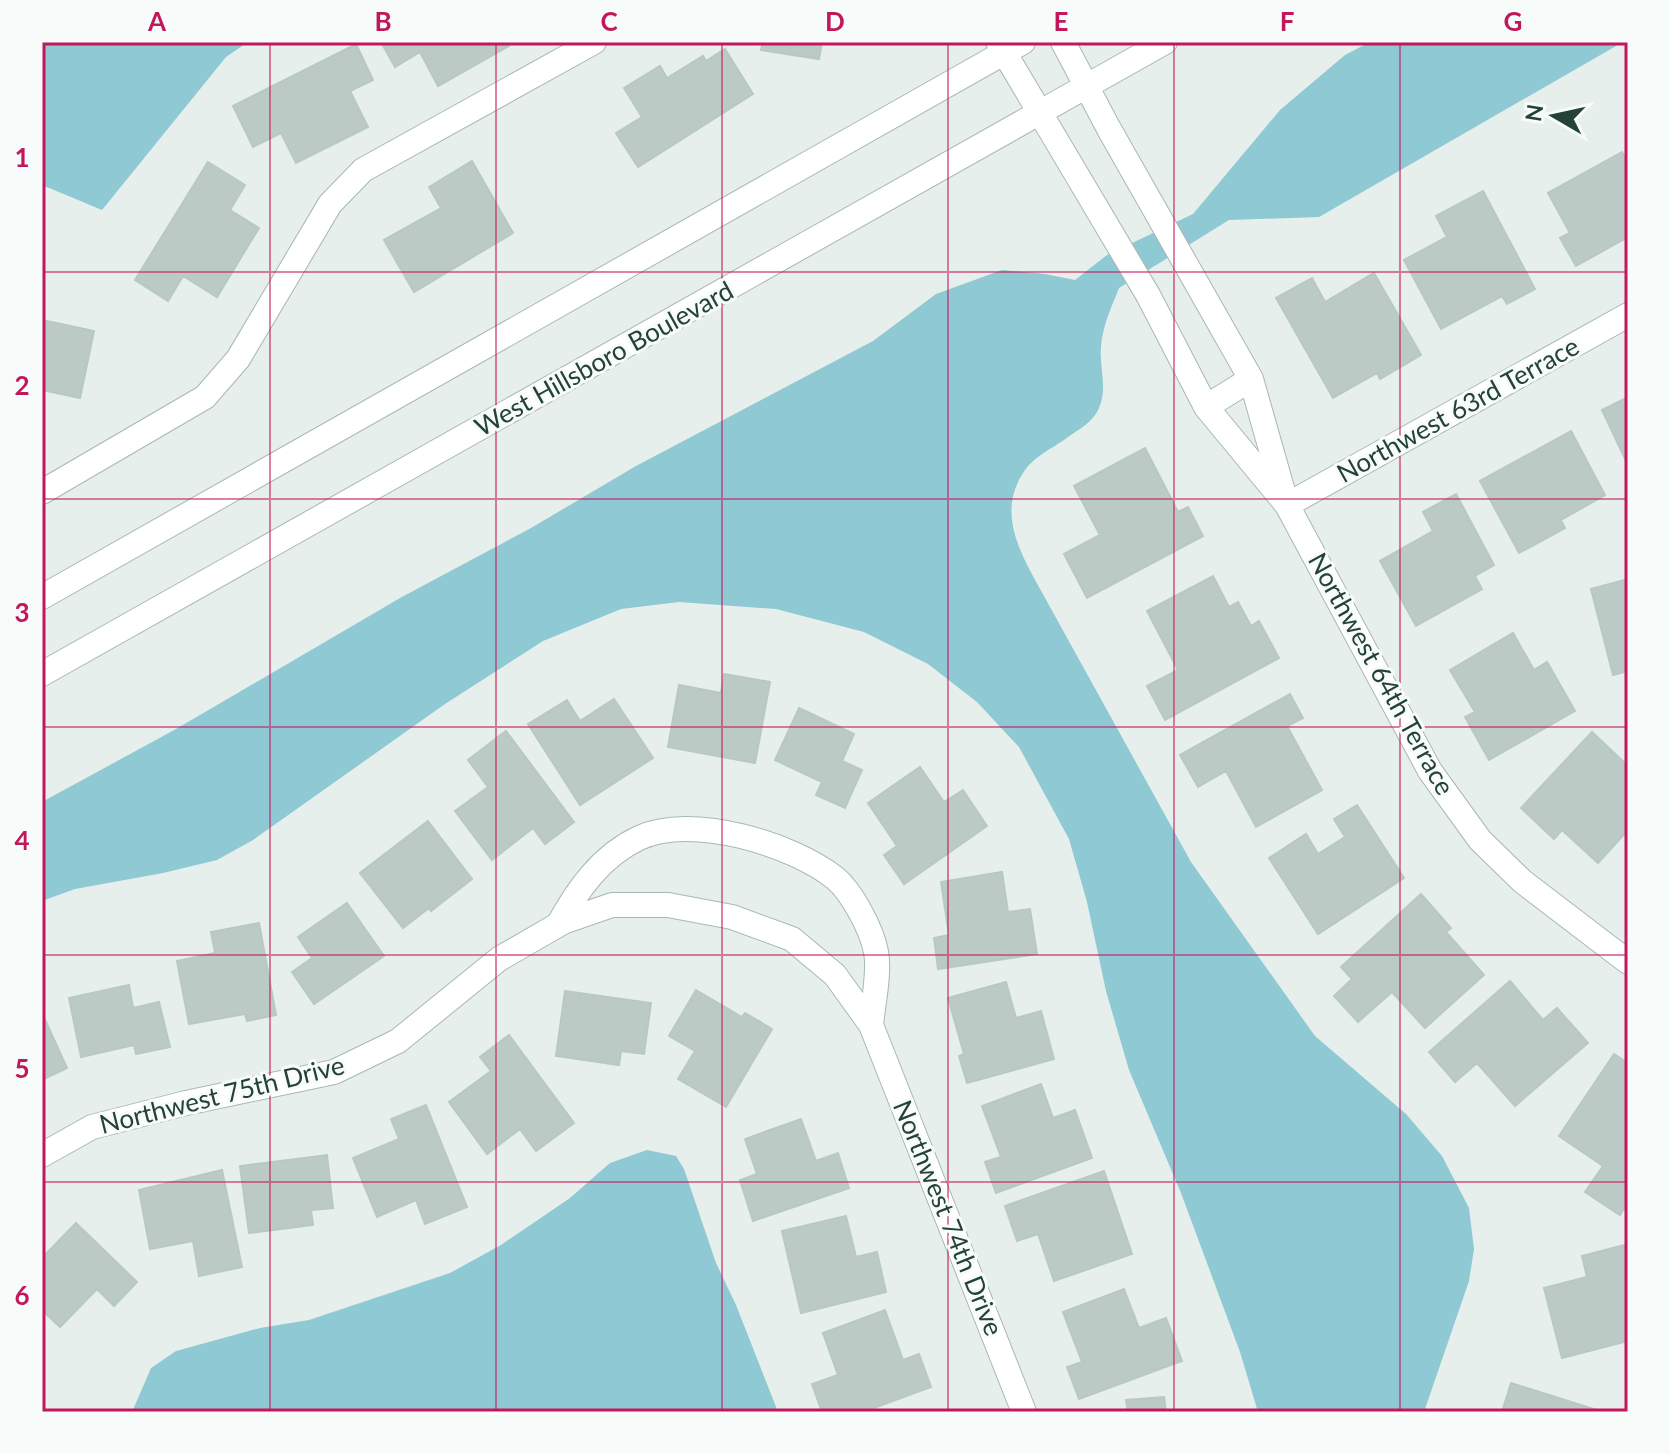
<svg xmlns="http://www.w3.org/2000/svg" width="1670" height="1454" font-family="Lato,sans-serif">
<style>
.water{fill:#8ec9d4}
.building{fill:#bbcac4;stroke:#b8c9c2;stroke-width:2}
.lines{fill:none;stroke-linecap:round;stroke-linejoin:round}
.minor-casing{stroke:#a8b8b2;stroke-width:26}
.tertiary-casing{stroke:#a8b8b2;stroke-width:26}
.minor{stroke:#fff;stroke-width:24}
.tertiary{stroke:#fff;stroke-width:24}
.grid{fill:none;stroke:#c2185b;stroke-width:2;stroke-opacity:0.55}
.labels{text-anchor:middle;stroke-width:6;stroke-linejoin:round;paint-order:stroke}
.street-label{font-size:26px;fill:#24423a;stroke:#f7fbf9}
.neatline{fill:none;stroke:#c2185b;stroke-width:3}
.grid-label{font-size:26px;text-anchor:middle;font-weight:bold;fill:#c2185b}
</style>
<rect width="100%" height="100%" fill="#e6efeb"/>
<path class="water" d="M42 42H248L226 57 102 210 42 185Z
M1370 42H1623L1319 217 1229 220 1119 288C1112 306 1102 327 1101 347 1099 368 1108 387 1099 408 1092 424 1077 430 1064 440 1052 448 1033 458 1025 470 999 507 1015 543 1034 578L1191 862 1315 1036 1406 1114 1442 1156 1469 1208 1474 1249 1469 1281 1424 1412H1258L1240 1352 1181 1193 1129 1070 1106 991 1087 902 1069 839 1019 747 977 702 928 664 864 632 776 609 679 602 621 609 543 641 445 704 253 840 217 860 163 873 75 889 42 901V802L176 729 400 598 531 528 636 466 873 341 936 294 1002 270 1045 274 1075 280 1107 255 1193 214 1280 110 1345 55Z
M647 1150 676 1156 684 1169 716 1263 736 1305 778 1412H132L151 1368 176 1351 260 1328 309 1320 450 1273 501 1245 570 1198 610 1163Z"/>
<path class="building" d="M381 42H506L509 46 438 86 420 52 395 67Z
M763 42H822L819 59 761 50Z
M356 44 373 80 350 91 368 127 296 163 281 133 253 147 233 106Z
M725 49 753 94 638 167 616 133 642 117 624 88 660 66 667 78 703 56 706 61Z
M1622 152 1628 163V237L1576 266 1560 238 1570 233 1548 193Z
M472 161 513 233 414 292 384 240 441 208 429 187Z
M208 162 245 185 230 210 259 228 217 297 183 276 168 301 135 280Z
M1483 191 1535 289 1507 304 1502 296 1441 329 1404 260 1447 237 1436 216Z
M1374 273 1421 355 1380 379 1377 373 1333 398 1276 298 1312 278 1325 302Z
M42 320 94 331 80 398 42 390Z
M1628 397V465L1602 410Z
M1571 431 1605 495 1561 520 1565 528 1519 553 1480 481Z
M1145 448 1178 512 1188 507 1203 536 1087 598 1064 554 1100 535 1074 486Z
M1456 494 1494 565 1475 576 1482 589 1416 626 1380 561 1433 531 1423 512Z
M1213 576 1229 607 1238 602 1251 626 1259 621 1279 658 1165 720 1147 686 1178 670 1147 611Z
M1628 579V671L1613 675 1591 589Z
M1513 633 1534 670 1547 662 1575 711 1489 760 1465 717 1475 712 1450 670Z
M724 674 770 682 755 763 668 747 679 685 721 693Z
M1290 694 1303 718 1287 726 1322 790 1256 827 1226 771 1198 787 1180 755Z
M614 699 653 758 580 805 528 724 567 700 580 721Z
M799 708 854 734 842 761 862 770 845 808 816 795 822 782 775 760Z
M506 731 574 822 545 844 533 828 492 860 455 811 488 787 468 760Z
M1592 732 1628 766V774L1623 780 1628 785V830L1598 863 1562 830 1554 839 1521 808Z
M920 767 944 802 963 790 987 826 904 884 884 855 897 846 868 803Z
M1357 805 1404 878 1318 934 1269 858 1306 834 1318 854 1345 837 1334 819Z
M428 821 472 879 431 911 429 908 403 928 360 873Z
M1002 872 1008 912 1030 909 1037 954 938 969 934 938 949 935 941 882Z
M1421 894 1451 928 1446 932 1484 975 1425 1028 1392 992 1358 1022 1334 996 1352 979 1341 967Z
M347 903 384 956 314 1004 292 972 312 958 298 937Z
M259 923 276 1015 247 1021 245 1014 189 1024 177 961 215 953 211 932Z
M1510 981 1543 1020 1557 1008 1588 1043 1515 1106 1477 1063 1455 1082 1429 1052Z
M1006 982 1016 1018 1041 1011 1054 1059 967 1083 959 1056 964 1054 948 998Z
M129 985 133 1008 159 1002 170 1047 136 1054 134 1045 81 1057 69 998Z
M696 990 742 1017 745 1013 772 1029 726 1107 678 1079 695 1051 669 1036Z
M565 991 651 1003 644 1054 621 1051 619 1065 556 1056Z
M42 1013 67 1068 42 1080Z
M509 1035 574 1123 536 1151 520 1129 487 1154 449 1102 491 1071 480 1057Z
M1614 1054 1628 1063V1202L1620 1215 1585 1192 1603 1166 1559 1136Z
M1041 1084 1053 1118 1075 1110 1092 1158 996 1193 985 1162 1001 1157 982 1106Z
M426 1105 467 1207 425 1224 416 1200 377 1217 353 1158 399 1139 391 1119Z
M801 1119 816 1161 838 1153 849 1188 753 1221 740 1180 757 1174 745 1139Z
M327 1155 333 1208 311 1210 313 1225 249 1233 240 1166Z
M222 1170 242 1267 199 1276 193 1241 150 1249 139 1190Z
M1104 1171 1132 1254 1054 1281 1038 1234 1017 1241 1005 1206Z
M846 1216 856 1257 877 1252 886 1292 801 1313 782 1231Z
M76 1223 137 1282 114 1306 97 1289 60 1327 42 1310V1258Z
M1628 1244V1341L1562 1358 1544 1288 1587 1277 1582 1256Z
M1124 1289 1139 1328 1166 1318 1182 1361 1079 1399 1067 1367 1082 1362 1063 1312Z
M885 1310 903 1360 919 1354 931 1387 863 1412H822L812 1384 838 1375 823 1333Z
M1511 1383 1603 1412H1502Z
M1164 1397 1166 1412H1128L1126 1400Z"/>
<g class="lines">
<g class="minor-casing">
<path id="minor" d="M998 42 1148 295 1206 407 1287 505 1430 771 1480 840 1522 881 1628 962
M1063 42 1109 129 1251 379 1284 495
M1206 407 1251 379
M42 492 205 397 238 359 330 204 363 170 594 42
M1287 505 1628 315
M558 925C578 889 601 856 639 838 691 813 792 844 835 878 852 892 872 930 876 952 880 971 873 1005 871 1025
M42 1155 92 1127 186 1103 334 1072 398 1041 499 959 563 922 612 905H668L732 917 792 939 835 975 871 1025 1024 1412"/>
</g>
<g class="tertiary-casing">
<path id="tertiary" d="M42 597 1023 42
M42 674 1165 42"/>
</g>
<use href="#minor" class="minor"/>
<use href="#tertiary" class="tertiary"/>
</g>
<path class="grid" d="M270 42V1412M496 42V1412M722 42V1412M948 42V1412M1174 42V1412M1400 42V1412M42 272H1628M42 499H1628M42 727H1628M42 955H1628M42 1182H1628"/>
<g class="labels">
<g class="street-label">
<text transform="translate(604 359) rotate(-29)" y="9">West Hillsboro Boulevard</text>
<text transform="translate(1458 410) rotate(-29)" y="9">Northwest 63rd Terrace</text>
<text transform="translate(1381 674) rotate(61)" y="9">Northwest 64th Terrace</text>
<text transform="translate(222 1095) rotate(-14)" y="9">Northwest 75th Drive</text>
<text transform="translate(948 1218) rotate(68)" y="9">Northwest 74th Drive</text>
</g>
</g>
<rect width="1670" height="1454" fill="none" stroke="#f7fbf9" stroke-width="88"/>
<g transform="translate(1554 116) rotate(279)" stroke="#f7fbf9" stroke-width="6" paint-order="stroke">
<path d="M0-6L14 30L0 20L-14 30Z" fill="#24423a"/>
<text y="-12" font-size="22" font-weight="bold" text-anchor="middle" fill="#24423a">N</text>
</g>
<rect x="44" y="44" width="1582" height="1366" class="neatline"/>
<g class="grid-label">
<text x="157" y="31">A</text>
<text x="383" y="31">B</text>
<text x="609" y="31">C</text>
<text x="835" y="31">D</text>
<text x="1061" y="31">E</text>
<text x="1287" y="31">F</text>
<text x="1513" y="31">G</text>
<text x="22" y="167">1</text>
<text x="22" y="395">2</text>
<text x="22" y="622">3</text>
<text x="22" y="850">4</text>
<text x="22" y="1078">5</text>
<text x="22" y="1305">6</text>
</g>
</svg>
